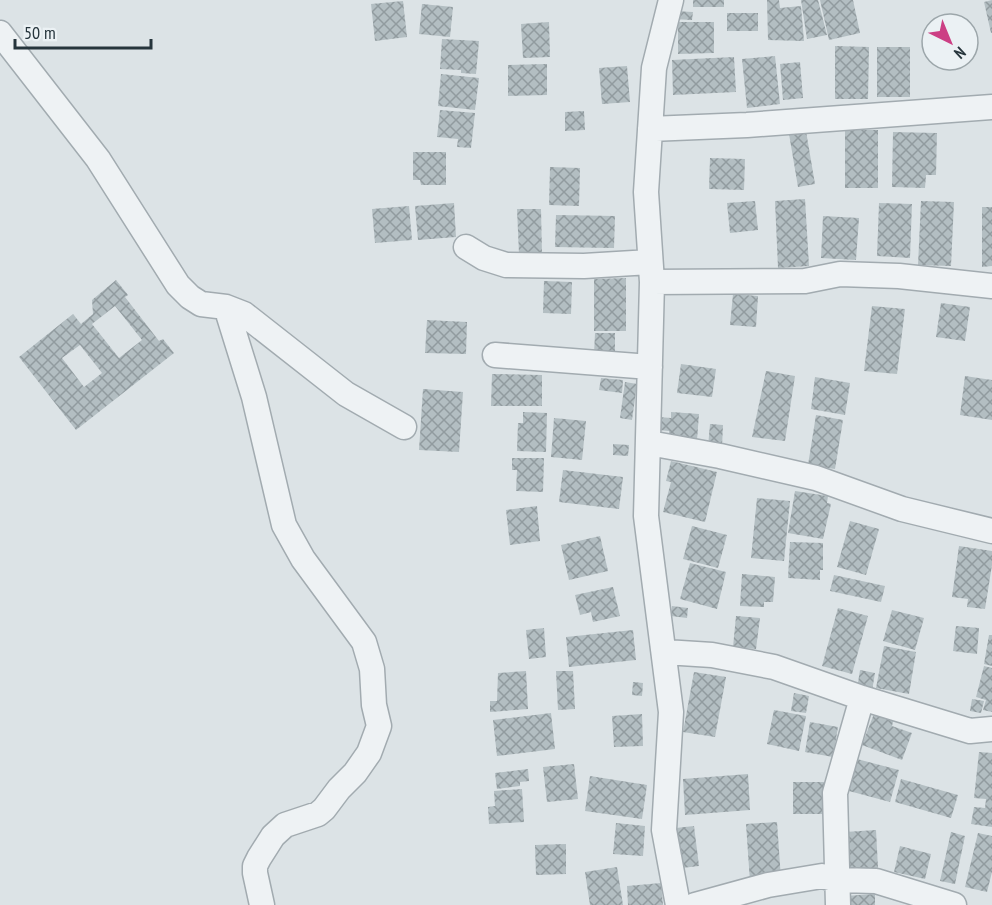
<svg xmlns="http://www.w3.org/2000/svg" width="992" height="905" font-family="'PT Sans Narrow',sans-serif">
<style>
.building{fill:url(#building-cross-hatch);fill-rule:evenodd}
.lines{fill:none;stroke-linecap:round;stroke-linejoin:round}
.minor-casing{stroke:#a2abb0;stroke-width:27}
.minor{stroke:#eef2f4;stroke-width:24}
</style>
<defs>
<pattern id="building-cross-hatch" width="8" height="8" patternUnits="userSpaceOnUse" patternTransform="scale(1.5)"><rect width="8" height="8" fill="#b3bec2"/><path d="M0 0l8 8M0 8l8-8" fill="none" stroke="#919b9f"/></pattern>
</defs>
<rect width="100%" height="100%" fill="#dce3e6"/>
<path class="building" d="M693 0H724V7H693Z
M767 0H779L780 8 801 6 804 41 768 40Z
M801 0H818L827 35 807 39Z
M820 0H853L860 33 829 40Z
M992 0V33H991L984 2Z
M403 1 407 37 375 41 371 4Z
M422 4 453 7 450 37 419 34Z
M673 11 693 12 692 20 673 19Z
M727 13H758V31H727Z
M549 22 550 57 523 58 521 24Z
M678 22H714V53L678 54Z
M442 39 479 41 476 74 461 73V70L440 69Z
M835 46 869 47 868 99H835Z
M877 47H910V97H877Z
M775 56 780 104 747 108 742 59Z
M734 57 736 92 673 95 672 60Z
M800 62 803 98 783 100 780 64Z
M547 64V95L508 96V65Z
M627 66 630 102 602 104 599 68Z
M441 74 479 78 475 110 438 106Z
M440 110 475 113 471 148 457 147 458 139 437 137Z
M584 111 585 130 565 131V112Z
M845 130H878V188H845Z
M806 131 815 184 798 187 789 134Z
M893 132 937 133 936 175H926L925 188 892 187Z
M413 152H446V185H421L420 180H413Z
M710 158 745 159 744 190 709 189Z
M550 167 580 168 579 206 549 205Z
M805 199 809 266 778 268 775 201Z
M755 201 758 230 730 233 727 203Z
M921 201 954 202 951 266 918 265Z
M454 203 456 237 418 240 415 206Z
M879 203 912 204 910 258 877 256Z
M409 206 412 240 375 243 372 209Z
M982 207H992V266L982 267Z
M517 209H541L542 254H519Z
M556 215 615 216 614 248 555 247Z
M823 216 859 218 856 260 821 258Z
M626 278V331H594V279Z
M116 280 128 295 125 297 159 341 163 339 174 353 76 430 19 357 73 314 81 324 93 314 92 300ZM115 306 142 340 119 358 92 324ZM80 345 102 373 84 387 62 358Z
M544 281 572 282 571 314 543 313Z
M733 294 758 296 756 327 730 325Z
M941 303 970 307 965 341 936 337Z
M872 306 905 309 897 374 864 371Z
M427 320 467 322 466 354 425 353Z
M595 333H615V354H594Z
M681 364 716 369 712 397 677 393Z
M766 371 795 376 785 441 752 437Z
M492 374 542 375V406H491Z
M965 376 992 380V420L960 415Z
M815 377 850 383 845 415 811 409Z
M601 378 623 380 622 393 599 390Z
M625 382 637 384 632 420 620 418Z
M423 389 463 392 459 452 419 450Z
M523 412 547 413 546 452 517 451 518 423H523Z
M671 412 699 414 697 440 669 437V431L658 430 659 417 671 418Z
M816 415 843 420 835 469 808 465Z
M554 418 586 421 582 460 551 457Z
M710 424 723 425 722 447H708Z
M613 444 629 445 628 456 613 455Z
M512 458H544L543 492 516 491 517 470H512Z
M671 461 717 472 705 522 663 512 671 482 666 481Z
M563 470 623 477 619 509 559 502Z
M795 491 828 496 827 503 831 504 823 539 788 533Z
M757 498 790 501 784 561 751 558Z
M537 506 540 541 510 545 506 510Z
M850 521 879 529 866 575 837 567Z
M692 526 727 535 718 568 683 559Z
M600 536 608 571 569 580 561 545Z
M790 542 823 543V570H820V580L788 578Z
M959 546 992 551V565L985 609 967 607 968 599 952 597Z
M690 563 726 572 717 609 680 599Z
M742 574 775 577 773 602H764V607L740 606Z
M834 575 885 586 881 602 830 591Z
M613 587 620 616 593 622 591 612 580 615 575 595Z
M672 606 688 608 687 618 671 616Z
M838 608 868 616 852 674 822 666Z
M892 610 924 618 915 650 883 641Z
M736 616 760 618 756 649 733 647Z
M956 626 979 628 977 654 953 651Z
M544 628 546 657 529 659 526 630Z
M633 630 636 660 569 667 566 637Z
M989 635H992V666L984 664Z
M884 646 916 652 909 694 876 688Z
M984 666 992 668V712L983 710 986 700 976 697Z
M860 670 875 673 872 691 857 689Z
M526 671 528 709 490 712V701H497L498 673Z
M556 671H573L575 709 558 710Z
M694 672 726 677 715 737 683 732Z
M633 682 643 683 642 696 632 695Z
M794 693 809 696 806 713 791 711Z
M972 699 984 701 981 713 970 711Z
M774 710 806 716 799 751 767 744Z
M875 711 894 718 892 726 912 733 902 760 862 745Z
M551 713 555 749 497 756 493 720Z
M642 714 643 746 614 747 612 716Z
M810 722 838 727 833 757 805 752Z
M979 752 992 753V827L971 824 974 807 985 808 986 799 974 798Z
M857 759 899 770 890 802 849 791Z
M574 764 578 799 547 802 543 767Z
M528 769 529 781 520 782V786L497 789 495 773Z
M748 774 750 810 685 815 683 779Z
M590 776 647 785 642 819 585 811Z
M901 779 958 795 951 818 895 802Z
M793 782H830V814H793Z
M522 789 524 822 489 824 488 807 495 806 494 791Z
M777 822 781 879 750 882 746 824Z
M616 823 645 826 643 856 613 854Z
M694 826 699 866 682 868 676 828Z
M876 830 878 868 847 870 845 832Z
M951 832 965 836 955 884 940 881Z
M978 833 992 836V872L987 892 965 887Z
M566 844V874L536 875 535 845Z
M900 846 931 854 925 879 894 872Z
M617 867 623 905H590L585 872Z
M661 883 663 905H628L627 886Z
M875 894V905H846L845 896Z"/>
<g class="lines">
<g class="minor-casing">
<path id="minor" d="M671 0 654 68 646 192 652 282 646 516 671 712 664 830 678 905
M0 33 98 159 178 285 190 297 201 304 226 307 244 314 346 394 404 427
M650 129 747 125 992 107
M466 247 484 258 506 265 584 266 650 262
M652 282 805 281 840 274 899 276 992 286
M226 307 254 397 284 525 303 559 364 642 372 669 374 705 379 726 369 753 355 773 339 789 324 809 318 814 285 825 273 836 259 858 255 866V873L262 905
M495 355 650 367
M649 443 720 456 816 478 902 509 992 531
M665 652 712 655 774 667 862 698 970 731 992 729
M695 905 768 885 822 876 837 880 876 881 954 905
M838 905 835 793 862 698"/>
</g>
<use href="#minor" class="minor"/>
</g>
<g transform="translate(950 42) rotate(137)"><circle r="28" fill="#ebf1f4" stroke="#9ca6aa" stroke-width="1.5"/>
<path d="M0-4.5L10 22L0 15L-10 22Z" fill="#cc3f84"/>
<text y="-9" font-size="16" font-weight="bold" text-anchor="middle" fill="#26353c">N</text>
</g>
<path d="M15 39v9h136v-9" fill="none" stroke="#26353c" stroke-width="3"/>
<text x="24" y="39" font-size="18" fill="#26353c" stroke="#ebf1f4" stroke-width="4.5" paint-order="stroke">50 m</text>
</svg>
